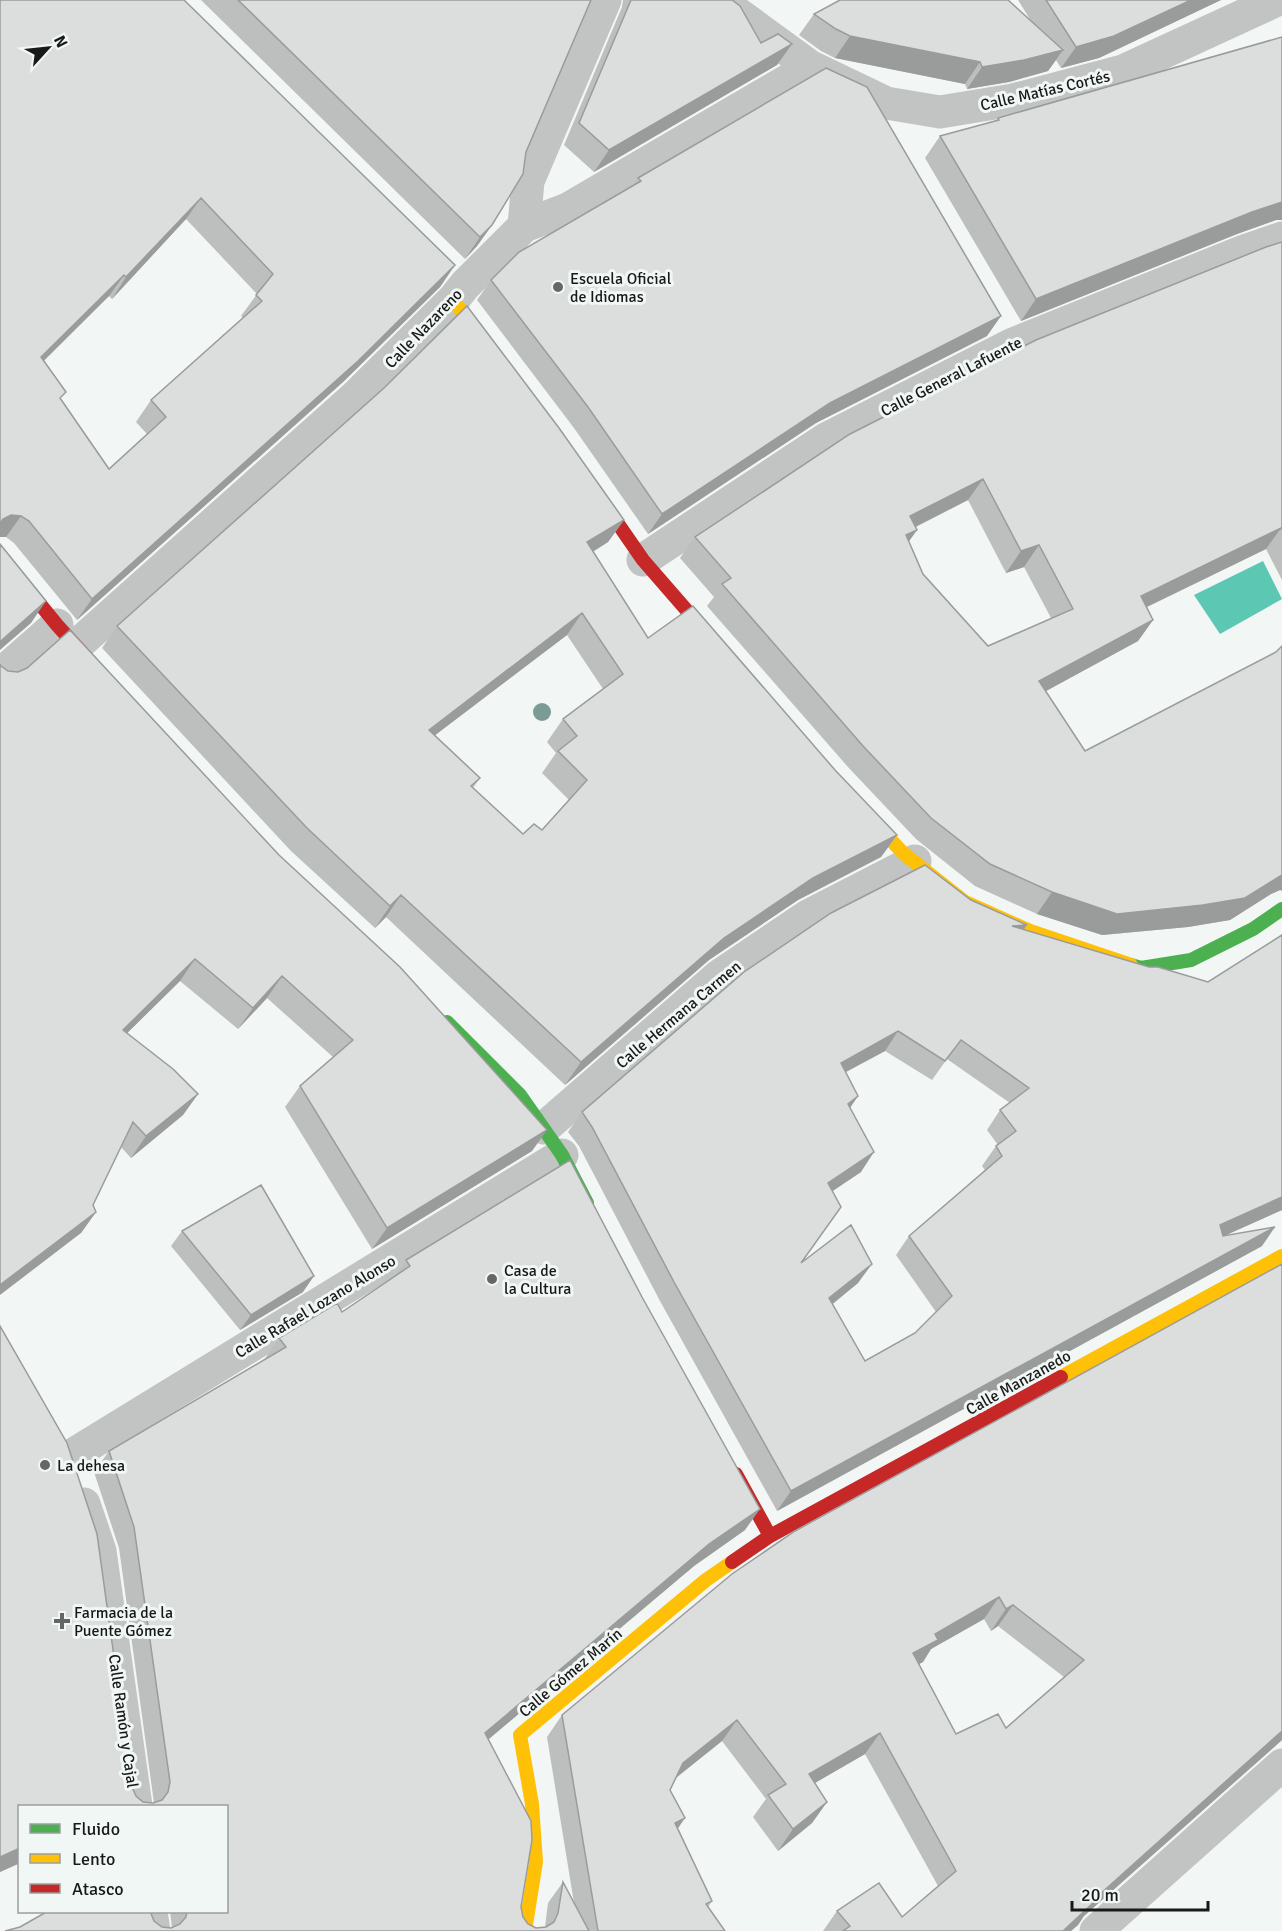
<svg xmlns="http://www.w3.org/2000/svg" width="1282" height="1931" font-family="Signika,sans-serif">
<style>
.water{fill:#5cc8b4}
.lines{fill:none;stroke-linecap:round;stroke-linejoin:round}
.street{stroke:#c2c3c3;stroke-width:33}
.fast{stroke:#4caf50;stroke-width:14}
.slow{stroke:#ffc107;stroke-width:14}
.jam{stroke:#c62828;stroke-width:14}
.tree{fill:#7b9c94}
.wall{fill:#bdbfbe;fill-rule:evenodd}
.shaded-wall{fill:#9a9b9b}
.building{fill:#dcdedd;stroke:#9a9b9b;stroke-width:1.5;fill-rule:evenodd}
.poi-dot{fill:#646766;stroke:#f1f7f5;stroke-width:2}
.labels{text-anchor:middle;stroke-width:6;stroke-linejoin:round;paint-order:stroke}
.street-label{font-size:16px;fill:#181a19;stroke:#f1f7f5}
.poi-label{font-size:16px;fill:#181a19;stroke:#f1f7f5;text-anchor:start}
</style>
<rect width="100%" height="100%" fill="#f2f6f4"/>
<path class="water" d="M1263 561 1282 599 1220 634 1194 595Z"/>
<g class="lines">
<path class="street" d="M719 0 811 67 886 103 940 112 1013 100 1123 71 1277 0
M524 226 528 181 605 0
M643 560 826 439 1013 344 1244 251 1282 238
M75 647 356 396 453 300 465 285 524 226 568 209 811 67
M0 675 57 625
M544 1128 719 976 808 916 915 861
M69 1457 562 1155
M84 1504 100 1551 136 1806
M151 1912 154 1931
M1096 1931 1282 1765"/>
<path class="fast" d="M1131 965 1141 968 1191 960 1253 929 1282 909
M447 1022 520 1095 562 1155 587 1203"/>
<path class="slow" d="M453 300 489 346
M861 808 903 853 965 902 1030 931 1131 965
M1061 1377 1282 1256
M525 1931 536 1862 532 1804 520 1735 706 1580 732 1562"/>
<path class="jam" d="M594 489 643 560 716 644
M0 555 57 625 96 668
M736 1474 770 1536
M732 1562 770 1536 1061 1377"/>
</g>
<circle class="tree" cx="542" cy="712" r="9"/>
<path class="wall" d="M0 0 455 265 440 287 343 382 77 620 14 543 6 537H0ZM186 219 257 294 241 316 243 318 151 400 136 422 147 434 109 469 61 400 44 361 109 296 112 299Z
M201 0H591L492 225 477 246 465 259Z
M623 0H732L761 43 792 44 777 65 594 172 564 145 622 7Z
M1018 0H1221L1099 58 1061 68 1056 60 1048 71 1009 82 967 89 965 84 835 58 821 51 799 35 814 14 1031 21Z
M1282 37V220H1276L1237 234 1021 321 925 158 940 136 996 120 998 118Z
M638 178 987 336 816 423 648 534 574 428 477 300 491 280 632 186Z
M1282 242V580L1266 549 1147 607 1153 620 1138 641 1046 691 1085 751 1280 890 1271 894 1230 920 1188 927 1102 935 1037 914 975 886 916 839 848 767 707 606 714 597 680 558 695 537ZM968 500 1006 573 1024 567 1051 618 988 646 923 574 909 541 917 530 916 527Z
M624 520 608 542 593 552 648 638 835 770 897 835 881 857 798 900 709 960 565 1085 386 917 375 928 291 851 102 648 117 626ZM567 635 603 689 563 719 547 742 556 753 542 773 569 800 542 830 523 834 473 788 480 778 435 735Z
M1 666 532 1151 372 1249 285 1107 300 1086 333 1057 267 998 238 1029 180 981 127 1033 198 1094 183 1115 131 1158 121 1147 93 1205 96 1212 81 1233Z
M971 900 1027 925 1023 930 1149 967 1208 982 1282 1210 1224 1236 1262 1246 777 1511 660 1301 579 1146 568 1132 582 1112ZM885 1051 932 1080 947 1059 1010 1103 1000 1110 987 1130 998 1145 996 1146 982 1166 985 1170 909 1236 896 1255 936 1312 915 1333 865 1361 833 1304 858 1283 802 1263 832 1191 861 1172 850 1108 858 1096 846 1072Z
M182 1231 303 1292 240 1330 171 1246Z
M406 1260 745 1530 694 1566 488 1739 523 1917 528 1924 536 1928 545 1927 548 1903 563 1882 574 1903 547 1737 562 1715 1282 1264V1740L1084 1916 1078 1925 1071 1931H823L837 1911 902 1917 938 1886 865 1754 815 1783 827 1802 812 1823 778 1851 753 1817 766 1799 722 1741 676 1778 670 1790 678 1828 712 1901 708 1907 725 1931H5L20 1927 43 1914V1911H150L154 1921 162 1927 171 1928H172L170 1911H226V1806H20V1863L0 1872V1326L132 1787 136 1796 143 1802 153 1803H154L119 1548 94 1472 109 1451 264 1360 279 1338 342 1312 395 1276ZM984 1619 991 1631 998 1626 1064 1677 1006 1728 956 1734 919 1664 923 1662 931 1649Z"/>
<path class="shaded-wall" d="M1191 0H1221L1099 58 1061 68 1076 47Z
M850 36 980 62 965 84 835 58Z
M792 44 777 65 594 172 609 150Z
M1063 50 1048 71 1009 82 967 89 982 67Z
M201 198 186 219 112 299 126 277Z
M1282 202V220H1276L1237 234 1021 321 1036 299 1252 212Z
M492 225 477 246 465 259 480 237Z
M455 265 440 287 343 382 77 620 92 599Z
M124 275 109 296 26 378 41 357Z
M1001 316 987 336 816 423 648 534 662 514 830 403Z
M983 479 968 500 895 537 910 516Z
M11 515 21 516 6 537H0V523L3 519Z
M624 520 608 542 571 565 587 542Z
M1281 528 1266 549 1126 617 1141 596Z
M917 530 902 551 906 535Z
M1039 545 1024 567 1006 573 1021 551Z
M46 601 31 623 0 650V643L2 640Z
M582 613 567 635 413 752 429 730Z
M1153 620 1138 641 1024 703 1039 681Z
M897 835 881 857 798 900 709 960 565 1085 581 1062 724 938 813 878Z
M1282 875V891L1280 890 1271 894 1230 920 1188 927 1102 935 1037 914 1052 892Z
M401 895 386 917 375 928 390 906Z
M1027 925 1013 944 1012 926Z
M195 959 180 981 108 1052 123 1030Z
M282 976 267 998 238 1029 253 1008Z
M898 1031 885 1051 827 1082 841 1063Z
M198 1094 183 1115 131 1158 146 1136Z
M858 1096 845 1115 848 1104Z
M547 1130 532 1151 372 1249 387 1228Z
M874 1152 861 1172 815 1203 828 1183Z
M1282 1197V1210L1206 1244 1220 1225Z
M96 1212 81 1233 0 1295V1285Z
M1275 1227 1262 1246 777 1511 791 1491Z
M872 1264 858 1283 816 1317 829 1298Z
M314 1276 303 1292 240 1330 251 1315Z
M760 1509 745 1530 694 1566 470 1755 485 1733 709 1544Z
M999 1597 984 1619 931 1649 923 1662 898 1675 913 1653 935 1634Z
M1013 1605 998 1626 991 1631 1006 1609Z
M737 1720 722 1741 668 1784 683 1763Z
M1282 1731V1740L1084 1916 1078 1925 1071 1931H1063L1098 1896Z
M880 1733 865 1754 794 1795 809 1774Z
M827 1802 812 1823 778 1851 793 1829Z
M685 1818 670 1840 675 1823Z
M20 1848V1863L0 1872V1857Z"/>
<path class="building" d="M0 0H184L455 265 358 361 92 599 29 521 21 516 11 515 3 519 0 524ZM201 198 273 274 256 295 262 301 151 400 166 417 109 469 60 398 66 392 41 357 124 275 126 277Z
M238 0H591L526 152 523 174 492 225 480 237Z
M631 0H732L740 6 761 43 778 34 792 44 609 150 579 123Z
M840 0H1008L1063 50 1024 60 982 67 980 62 850 36 836 29 814 14Z
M1046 0H1191L1114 36 1076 47Z
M1282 37V202L1252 212 1036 299 940 136 999 120 998 118Z
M826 68 867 87 1001 316 830 403 662 514 588 407 491 280 519 252 641 181 638 178Z
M1282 242V530L1281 528 1141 596 1153 620 1039 681 1085 751 1276 652 1282 646V875L1245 898 1203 905 1117 914 1052 892 990 864 931 818 863 746 722 584 731 578 695 537 850 434 1036 340 1266 247ZM983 479 1021 551 1039 545 1073 609 988 646 923 574 906 535 917 530 910 516Z
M467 306 559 428 624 520 587 542 648 638 693 606 835 770 897 835 813 878 724 938 581 1062 401 895 390 906 307 828 117 626 384 388ZM582 613 623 674 563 719 577 736 558 751 587 780 542 830 534 824 523 834 471 786 480 778 429 730Z
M0 544 46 601 2 640 0 643Z
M70 630 279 855 400 967 547 1130 387 1228 300 1086 353 1040 282 976 253 1008 195 959 123 1030 173 1069 198 1094 146 1136 133 1122 93 1205 96 1212 0 1285V664L1 666 8 671 18 672 27 668Z
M925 865 971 900 1027 925 1012 926 1149 967H1158L1208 982 1282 935V1197L1220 1225 1223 1236 1275 1227 791 1491 674 1282 592 1127 582 1112 744 972 831 913ZM898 1031 945 1061 961 1040 1029 1088 1000 1110 1016 1131 996 1146 1002 1156 909 1236 952 1296 915 1333 865 1361 829 1298 872 1264 851 1225 801 1263 841 1207 828 1183 874 1152 848 1104 858 1096 841 1063Z
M570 1160 642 1297 760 1509 709 1544 485 1733 531 1821 532 1840 521 1907 523 1917 528 1924 536 1928 546 1927 554 1922 558 1913 563 1882 589 1931H5L20 1927 48 1911H150L154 1921 162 1927 171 1928 180 1924 186 1917 187 1911H226V1806H20V1848L0 1857V1326L67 1443 97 1534 132 1787 136 1796 143 1802 153 1803 162 1800 168 1792 170 1782 134 1527 109 1451 286 1347 279 1338 337 1303 342 1312 410 1266 406 1260Z
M261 1185 314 1276 251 1315 182 1231Z
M1282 1264V1731L1098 1896 1093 1903 1063 1931H843L850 1926 837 1911 879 1883 902 1917 956 1871 880 1733 809 1774 827 1802 793 1829 768 1795 786 1784 737 1720 683 1763 670 1790 685 1818 675 1823 712 1901 706 1904 725 1931H598L562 1715 732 1574 795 1531ZM999 1597 1006 1609 1013 1605 1084 1660 1006 1728 998 1714 956 1734 913 1653 938 1640 935 1634Z"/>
<g class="poi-dot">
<circle cx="558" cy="287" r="6"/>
<circle cx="492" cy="1279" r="6"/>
<circle cx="45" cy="1465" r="6"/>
<path d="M59 1612h6v6h6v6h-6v6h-6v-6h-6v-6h6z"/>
</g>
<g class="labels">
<g class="street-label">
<text transform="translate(1045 90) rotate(-13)" y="6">Calle Matías Cortés</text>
<text transform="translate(423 328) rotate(-46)" y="6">Calle Nazareno</text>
<text transform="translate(951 376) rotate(-27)" y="6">Calle General Lafuente</text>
<text transform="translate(678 1014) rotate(-40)" y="6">Calle Hermana Carmen</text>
<text transform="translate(315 1306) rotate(-31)" y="6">Calle Rafael Lozano Alonso</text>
<text transform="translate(1018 1382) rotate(-29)" y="6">Calle Manzanedo</text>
<text transform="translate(570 1672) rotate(-40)" y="6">Calle Gómez Marín</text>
<text transform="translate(124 1721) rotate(82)" y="6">Calle Ramón y Cajal</text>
</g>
<g class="poi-label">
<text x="570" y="284">Escuela Oficial<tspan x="570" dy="18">de Idiomas</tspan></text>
<text x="504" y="1276">Casa de<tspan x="504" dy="18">la Cultura</tspan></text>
<text x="57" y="1471">La dehesa</text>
<text x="74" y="1618">Farmacia de la<tspan x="74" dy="18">Puente Gómez</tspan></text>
</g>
</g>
<rect x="18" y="1805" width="210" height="108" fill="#f1f7f5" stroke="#9a9f9d" stroke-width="1.5"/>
<rect x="30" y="1824" width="30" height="9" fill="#4caf50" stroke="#9a9f9d" stroke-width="1.5"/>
<text x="72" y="1835" font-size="18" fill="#181a19">Fluido</text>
<rect x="30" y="1854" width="30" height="9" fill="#ffc107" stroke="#9a9f9d" stroke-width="1.5"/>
<text x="72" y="1865" font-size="18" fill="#181a19">Lento</text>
<rect x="30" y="1884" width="30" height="9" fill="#c62828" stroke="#9a9f9d" stroke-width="1.5"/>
<text x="72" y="1895" font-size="18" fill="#181a19">Atasco</text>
<g transform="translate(48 48) rotate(63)" stroke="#f1f7f5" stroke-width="4.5" paint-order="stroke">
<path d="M0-4.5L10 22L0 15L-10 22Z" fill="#181a19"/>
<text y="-9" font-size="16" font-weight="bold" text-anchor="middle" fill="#181a19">N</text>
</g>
<path d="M1072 1901v9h136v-9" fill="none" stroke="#181a19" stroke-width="3"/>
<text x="1081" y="1901" font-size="18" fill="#181a19" stroke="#f1f7f5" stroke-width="4.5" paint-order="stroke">20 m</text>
</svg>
